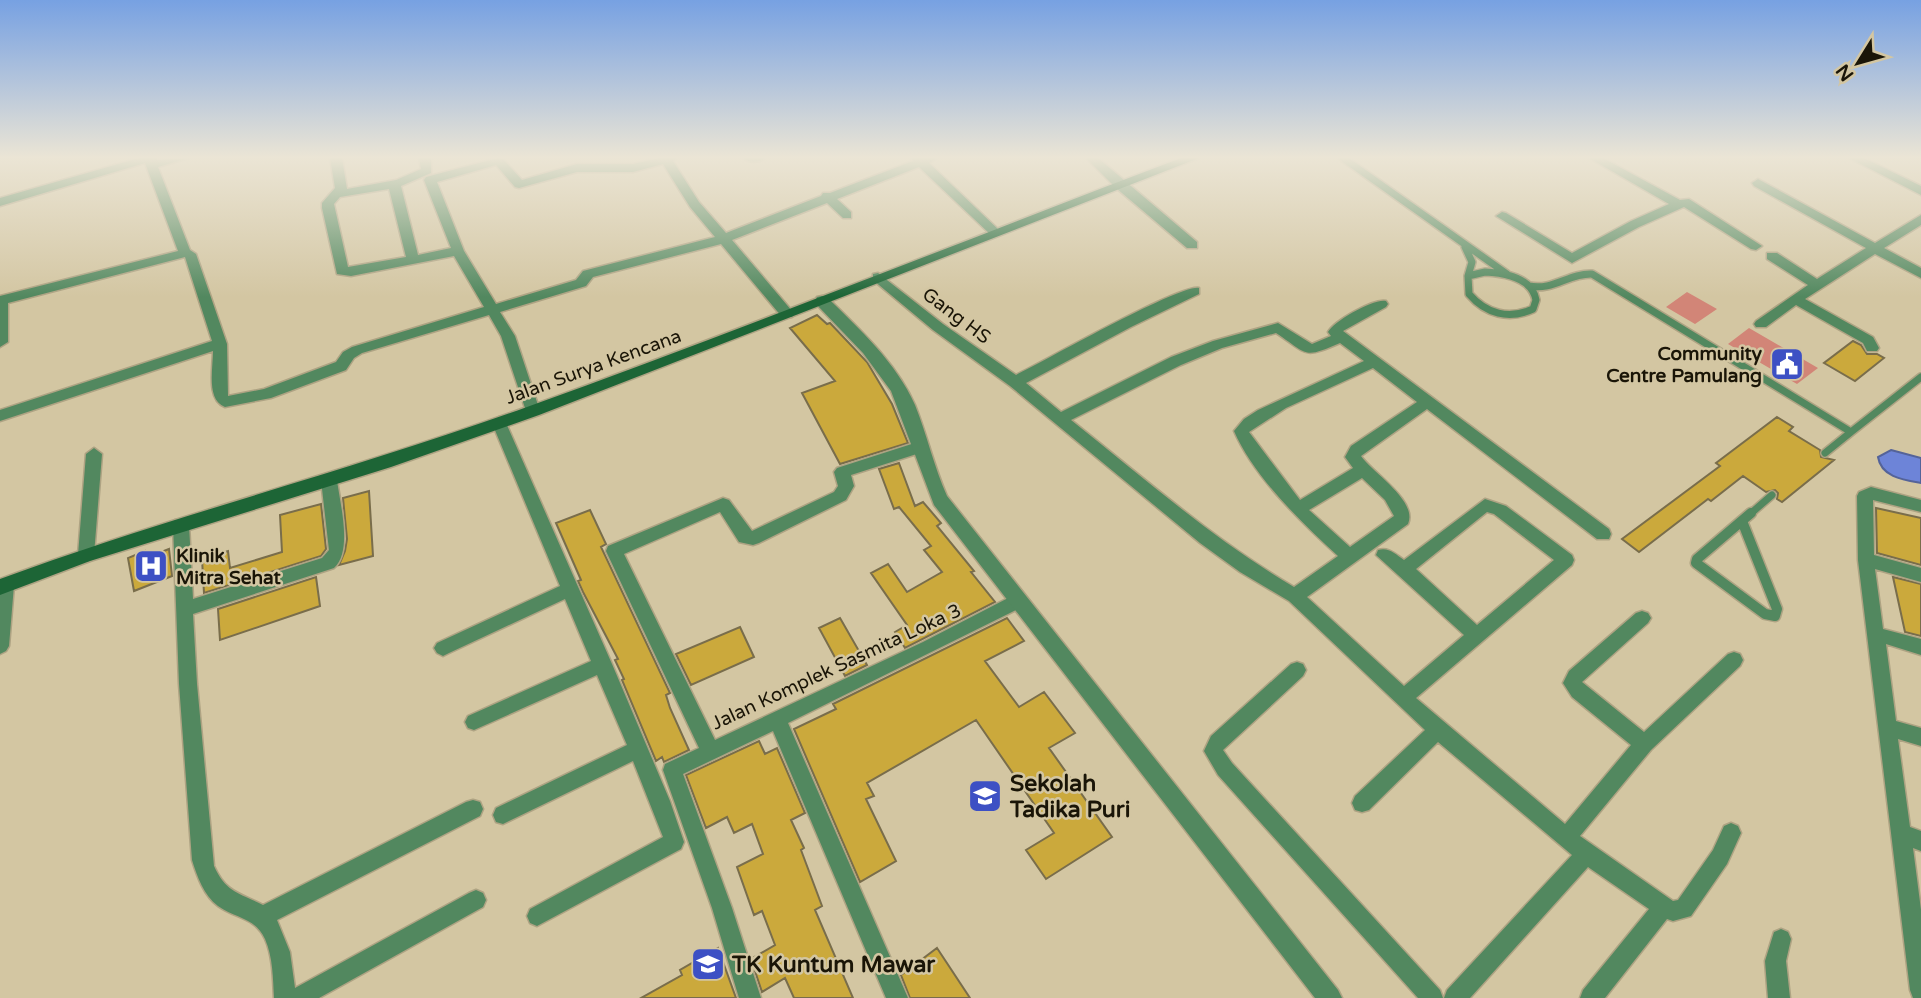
<svg xmlns="http://www.w3.org/2000/svg" width="1921" height="998" font-family="'Varela Round',sans-serif">
<style>
.green{fill:#d28577}
.water{fill:#6d84d8;stroke:#546399;stroke-width:2}
.building{fill:#cba93c;stroke:#796d4b;stroke-width:2}
.lines{fill:none;stroke-linecap:round;stroke-linejoin:round}
.service-far1-casing{stroke:#aea383;stroke-width:10}
.service-casing{stroke:#aea383;stroke-width:13}
.minor-casing{stroke:#aea383;stroke-width:3}
.tertiary-casing{stroke:#aea383;stroke-width:3}
.secondary-casing{stroke:#aea383;stroke-width:3}
.service-far1{stroke:#52885f;stroke-width:7}
.service{stroke:#52885f;stroke-width:10}
.minor{fill:#52885f;fill-rule:evenodd}
.tertiary{fill:#52885f;fill-rule:evenodd}
.secondary{fill:#1d6536;fill-rule:evenodd}
.labels{text-anchor:middle;stroke-width:5;stroke-linejoin:round;paint-order:stroke}
.street-label{font-size:19px;fill:#1a1507;stroke:#d3c6a2}
.poi-label{font-size:19px;font-weight:bold;fill:#1a1507;stroke:#d3c6a2;text-anchor:end}
.near-poi-label{font-size:23px;font-weight:bold;fill:#1a1507;stroke:#d3c6a2;text-anchor:start}
</style>
<rect width="100%" height="100%" fill="#d3c6a2"/>
<path class="green" d="M1687 292 1717 309 1695 324 1666 307Z
M1749 328 1818 368 1797 384 1728 344Z"/>
<path class="water" d="M1891 450 1921 458V483C1904 480 1881 477 1878 457Z"/>
<path class="building" d="M817 315 827 324 830 323 867 362 892 404 908 443 840 464 802 393 835 381 790 328Z
M1853 341 1861 345 1867 354H1877L1884 358 1855 381 1824 363Z
M1777 417 1793 427 1789 431 1820 450 1821 457 1834 460 1782 502 1777 499 1778 493 1775 490 1766 492 1743 476 1711 501 1708 499 1639 552 1622 539 1720 466 1716 463Z
M899 463 915 506 923 502 941 523 937 526 974 571 971 572 995 602 905 648 895 632 907 625 871 573 888 564 907 592 942 572 924 550 931 546 899 507 894 509 879 469Z
M369 491 373 556 339 565 345 551 347 539 343 498Z
M321 504 326 549 321 556 204 593 202 559 228 551 230 568 282 552 280 515Z
M1876 508 1921 518V565L1877 553Z
M590 510 606 544 601 547 670 693 666 695 670 708 689 750 664 762 662 757 656 761 622 680 624 679 615 660 618 659 583 592 578 581 581 580 556 523Z
M169 549 172 576 134 591 128 558 145 551 146 558Z
M316 577 320 606 220 640 218 609Z
M1893 577 1921 584V636L1905 632Z
M840 618 867 665 845 676 819 628Z
M1007 618 1024 641 985 661 1019 707 1044 692 1075 733 1049 748 1112 837 1046 879 1026 850 1054 833 976 720 867 783 874 796 866 799 896 861 860 882 794 729 836 709 833 704Z
M740 627 754 657 691 685 676 654Z
M759 741 765 754 777 748 805 813 791 820 804 848 801 850 822 906 815 910 853 998H794L785 978 762 992 751 959 775 945 762 911 754 915 737 867 763 854 752 824 734 833 727 817 706 828 686 775Z
M718 948 736 998H641L682 975 680 970Z
M937 948 970 998H910L901 975Z"/>
<g class="lines">
<g class="service-far1-casing">
<path id="service-far1" d="M1343 158 1507 274
M1465 247 1472 262 1468 276
M1485 272C1505 273 1532 278 1536 300L1533 309C1509 320 1486 314 1469 294L1468 276Z
M1529 286C1553 291 1569 273 1592 274L1851 432 1825 453
M1851 432 1921 377
M1749 515 1772 495"/>
</g>
<g class="service-casing">
<path id="service" d="M1742 521 1777 609 1775 616 1765 614 1696 563 1697 559 1751 513"/>
</g>
<g class="minor-casing">
<path id="minor" d="M139 158H157V160L189 158 158 167 190 250 196 254 227 344 228 396 264 389 336 362 343 352 352 347 484 307 454 256 351 276 337 274 322 208V203L335 188 330 158H342L347 189 396 180 421 169 419 158H431V173L401 186 418 255 451 248 424 180 426 177 498 158 503 159 522 180 577 164H633L659 158H677L673 161 699 202 726 233 821 196 823 193H830L913 161 911 158H937L929 163 1001 232 999 235H991L919 167 837 199 851 212V218H843L827 203 732 240 792 311 794 314 792 317H782L721 244 593 277 586 286 500 312 515 336 540 411 533 416 526 411 501 336 489 315 362 353 354 358 346 370 271 398 225 407C206 400 213 369 213 351L0 421V410L212 341 185 257 8 303V342L0 347V296L178 251 145 163 0 206V198ZM663 164 690 207 715 237 583 271 576 280 496 304 464 251 437 182 496 165 515 187 519 188 577 172H633ZM389 189 406 257 348 267 334 204 340 197Z
M743 158H765C760 163 748 163 743 158Z
M1086 158H1098L1197 242V248H1187L1116 188Z
M1589 158H1603L1680 200 1689 199 1762 246 1756 250 1751 249 1684 207 1639 227 1572 263 1496 216 1502 212 1506 213 1572 253 1631 221 1669 204Z
M1849 158H1864L1921 186V195Z
M1758 179 1875 243 1921 215V225L1884 248 1921 268V278L1875 254 1805 299 1873 337 1879 348 1877 351H1867L1863 343 1796 305 1766 327H1756L1754 324 1756 321 1808 285 1767 259V253H1777L1817 279 1866 248 1754 186 1752 183Z
M878 273 943 324 1016 375C1043 362 1180 284 1199 288V294L1131 327 1026 383 1061 412 1171 357 1213 341 1278 323 1312 344 1331 336 1328 332C1334 321 1374 298 1386 301L1388 304 1386 307 1343 331 1609 529 1611 534 1609 539H1597L1427 409 1361 456C1373 473 1418 501 1408 524L1307 597 1404 686 1464 635 1376 555 1378 550C1389 547 1395 554 1404 560L1485 499 1506 506 1572 555 1574 560 1572 565 1416 698 1565 824 1631 745 1572 697 1563 683 1569 671 1636 613 1642 611 1648 613 1651 618 1648 623 1582 682 1644 732 1728 654 1734 652 1740 654 1743 660 1740 666 1651 750 1580 836 1673 901 1678 900 1713 850 1724 826 1731 823 1738 826 1741 833 1727 864 1691 916 1673 921 1667 919 1605 998H1580L1583 990 1649 909 1588 867 1470 998H1444L1447 990 1572 855 1438 742 1369 810 1362 812 1355 810 1352 803 1355 796 1425 730 1289 601 1240 572 1200 543 1010 386 933 330 873 280V274ZM1276 333C1309 355 1303 359 1340 343L1364 361 1258 410 1244 419 1234 431C1254 477 1301 522 1338 556L1294 587C1214 540 1144 478 1071 420L1181 365 1222 348ZM1373 368 1417 402 1351 446 1345 457 1353 468 1300 500 1249 432 1286 408ZM1362 478 1385 500 1394 516 1350 547 1309 510ZM1487 512 1494 514 1554 560 1477 625 1416 569Z
M499 417 506 423 612 664 670 801 684 842 681 849 537 926 530 923 527 916 530 909 663 837 633 761 503 824 496 822 493 815 496 808 627 745 597 675 474 730 468 728 465 722 468 716 591 661 565 599 449 653 443 656 437 653 434 648 437 643 560 586 492 423Z
M921 441 926 443 929 447 926 451 851 475 854 486 846 500 759 543 753 545 739 542 720 512 624 554 715 740 923 642 1012 596 1018 594 1024 596 1026 601 1024 606 788 723 908 998H886L773 731 683 774 732 908 761 998H739L712 908 663 770 665 764 699 748 606 551 608 546 723 498 729 500 752 531 834 492 838 486 834 472 837 468Z
M94 448 102 454 94 555 92 560 86 562 80 560 78 555 86 454Z
M329 474 334 476 337 480C340 504 353 551 334 568L193 614 197 684 214 866C226 893 240 893 263 905L466 802 473 800 480 802 483 809 480 816 277 920 290 952 295 988 469 893 476 890 483 893 486 900 483 907 319 998H274C273 979 273 957 265 939 255 917 236 919 218 906 204 896 197 876 192 860L179 684 173 525 175 520H187L189 525 193 599 322 558 329 550 321 480 324 476Z
M1871 487 1921 500V512L1873 500 1874 555 1921 568V582L1875 569 1883 629 1921 639V655L1886 644 1896 721 1921 728V746L1898 739 1910 827 1921 831V851L1913 848 1921 910V998H1913L1910 990 1858 560 1857 496 1859 492Z
M6 578 12 580 14 585 9 646 6 651 0 654V580Z
M1297 662 1303 664 1306 670 1303 676 1223 750 1232 763 1440 990 1443 998H1418L1218 775 1204 751 1211 736 1291 664Z
M1781 929 1788 932 1791 939 1786 961 1790 998H1768L1765 961 1774 932Z"/>
</g>
<g class="tertiary-casing">
<path id="tertiary" d="M822 296 827 297C860 330 896 362 915 405 927 435 934 467 947 496L1338 990 1342 998H1315L934 505 891 391 863 353 817 305 815 301 817 297Z"/>
</g>
<g class="secondary-casing">
<path id="secondary" d="M1181 158H1199L539 415 391 467 90 561 0 595V579C174 515 353 470 527 407 746 328 963 241 1181 158Z"/>
</g>
<use href="#service-far1" class="service-far1"/>
<use href="#service" class="service"/>
<use href="#minor" class="minor"/>
<use href="#tertiary" class="tertiary"/>
<use href="#secondary" class="secondary"/>
</g>
<linearGradient id="sky" x2="0" y2="1"><stop stop-color="#77a1e2"/><stop offset="0.53" stop-color="#ebe5d5"/><stop offset="1" stop-color="#ebe5d5" stop-opacity="0"/></linearGradient>
<rect width="1921" height="297" fill="url(#sky)"/>
<defs>
<g id="civic-square" transform="scale(1.75)"><rect x="-9" y="-9" width="18" height="18" rx="4" fill="#3d50c4" stroke="#d3c6a2"/><path d="M-.6-6.5H3V-4.5H.6V-3L4-1V1h2V6H-6V1h2V-1L-.6-3ZM-1.2 2.5V6h2.4V2.5Z" fill="#fff"/></g>
<g id="hospital-square" transform="scale(1.75)"><rect x="-9" y="-9" width="18" height="18" rx="4" fill="#3d50c4" stroke="#d3c6a2"/><path d="M-5-5h3v3.5h4V-5h3V5h-3V1.5h-4V5h-3Z" fill="#fff"/></g>
<g id="school-square" transform="scale(1.75)"><rect x="-9" y="-9" width="18" height="18" rx="4" fill="#3d50c4" stroke="#d3c6a2"/><path d="M0-5L7-2L0 1L-7-2ZM-4 1L0 2.5L4 1V4Q0 6-4 4Z" fill="#fff"/></g>
</defs>
<g fill-rule="evenodd">
<use href="#civic-square" x="1787" y="364"/>
<use href="#hospital-square" x="151" y="566"/>
<use href="#school-square" x="985" y="796"/>
<use href="#school-square" x="708" y="964"/>
</g>
<g class="labels">
<g class="street-label">
<text transform="translate(957 315) rotate(37)" y="7">Gang HS</text>
<text transform="translate(593 366) rotate(-20)" y="7">Jalan Surya Kencana</text>
<text transform="translate(836 666) rotate(-25)" y="7">Jalan Komplek Sasmita Loka 3</text>
</g>
<g class="poi-label">
<text x="1762" y="360">Community<tspan x="1762" dy="22">Centre Pamulang</tspan></text>
<text x="176" y="562" text-anchor="start">Klinik<tspan x="176" dy="22">Mitra Sehat</tspan></text>
</g>
<g class="near-poi-label">
<text x="1010" y="791">Sekolah<tspan x="1010" dy="26">Tadika Puri</tspan></text>
<text x="732" y="972">TK Kuntum Mawar</text>
</g>
</g>
<g transform="translate(1858 63) rotate(233)" stroke="#d3c6a2" stroke-width="5" paint-order="stroke">
<path d="M0-5L12 26L0 18L-12 26Z" fill="#1a1507"/>
<text y="-10" font-size="19" font-weight="bold" text-anchor="middle" fill="#1a1507">N</text>
</g>
</svg>
